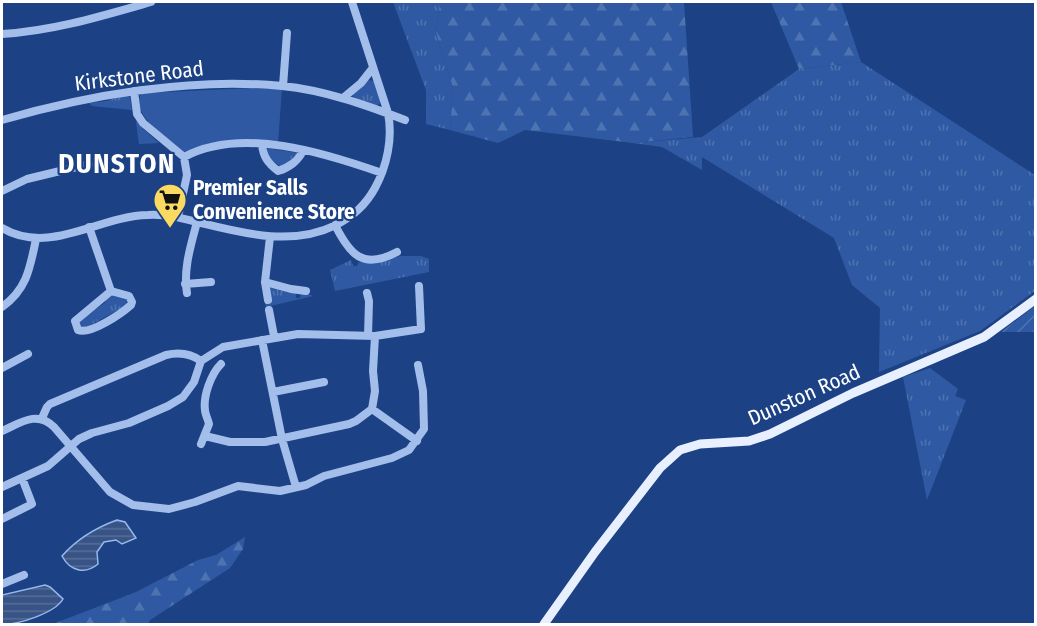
<svg xmlns="http://www.w3.org/2000/svg" width="1037" height="626" font-family="'Fira Sans Condensed',sans-serif">
<style>
.grass{fill:url(#grass-tufts)}
.forest{fill:url(#forest-firs)}
.park{fill:#2f5aa3}
.garden{fill:url(#garden-furrows)}
.water{fill:url(#water-rules);stroke:#97b8ed;stroke-width:1.5}
.lines{fill:none;stroke-linecap:round;stroke-linejoin:round}
.minor{stroke:#a3beeb;stroke-width:8}
.major{stroke:#e8effe;stroke-width:9}
.labels{text-anchor:middle;stroke-width:4.5;stroke-linejoin:round;paint-order:stroke}
.street-label{font-size:21px;fill:#fff;stroke:#1c4285}
.poi-label{font-size:21px;font-weight:bold;fill:#fff;stroke:#1c4285;text-anchor:start}
.district-label{font-size:27px;font-weight:bold;letter-spacing:1.5px;fill:#fff;stroke:#1c4285}
</style>
<defs>
<pattern id="grass-tufts" width="24" height="20" patternUnits="userSpaceOnUse" patternTransform="scale(1.5)"><rect width="24" height="20" fill="#2f5aa3"/><path d="M3 7l-1-3M5 7V3M7 7l1-3M15 17l-1-3M17 17v-4M19 17l1-3" fill="none" stroke="#4e73b1"/></pattern>
<pattern id="forest-firs" width="22" height="20" patternUnits="userSpaceOnUse" patternTransform="scale(1.5)"><rect width="22" height="20" fill="#2f5aa3"/><path d="M5 1l3.5 6h-7zM16 11l3.5 6h-7z" fill="#4e73b1"/></pattern>
<pattern id="garden-furrows" width="10" height="10" patternUnits="userSpaceOnUse" patternTransform="scale(1.5)"><rect width="10" height="10" fill="#2f5aa3"/><path d="M-1 1l2-2M0 10L10 0M9 11l2-2" fill="none" stroke="#4e73b1"/></pattern>
<pattern id="water-rules" width="6" height="5" patternUnits="userSpaceOnUse" patternTransform="scale(1.5)"><rect width="6" height="5" fill="#385486"/><path d="M0 2.5h6" fill="none" stroke="#566e98"/></pattern>
</defs>
<rect width="100%" height="100%" fill="#1c4285"/>
<path class="grass" d="M393 2H440L436 32 453 88 450 130 426 124V90Z
M861 62 1035 175V291L980 331 879 372 880 308 852 285 834 238 702 157V170L662 147 633 143 702 137 799 69Z
M367 80 374 81 381 102 377 106 353 97V94Z
M125 95 130 97 132 110 92 106 89 103 106 101Z
M137 121 143 129 159 143 139 144 136 122Z
M267 148 298 153V154L281 167 267 156Z
M401 256H421L429 259V272L335 291 330 270 351 260 353 266H357L359 262 369 263Z
M272 286 296 293V298H300L301 294 304 293 313 296 266 307 265 303 272 300 269 289Z
M113 295 126 297 127 305 121 311 118 310 89 326 81 328 80 322 84 316 105 303 106 299Z
M930 368 958 389 955 396 966 400 927 500 903 377Z"/>
<path class="forest" d="M440 2H684L693 137 633 143 525 130 498 143 450 130 453 88 436 32Z
M771 2H841L861 62 799 69Z
M245 537 243 549 230 568 150 620 148 624H53L136 592 198 560 216 555Z"/>
<path class="park" d="M252 88 282 89 278 143 223 141 184 152C170 139 130 117 141 94L145 93Z"/>
<path class="garden" d="M1035 306V332H1001Z"/>
<path class="water" d="M117 520 125 522 136 538 122 544 116 540 104 542 97 552 98 564C85 575 70 571 62 556 77 539 95 528 117 520Z
M45 585 50 587 63 599C55 613 18 625 2 624V595Z"/>
<g class="lines">
<path class="minor" d="M2 34C53 31 102 16 151 2
M283 86 287 33
M134 91 137 114 143 123 184 157 187 175 178 217
M343 98 361 83 372 69
M2 120C88 95 192 77 282 86 324 90 366 105 405 120
M262 144C263 157 268 163 278 171 288 168 299 161 303 150
M184 157C241 126 325 153 382 173
M2 191 27 179 89 164
M335 225C350 255 363 270 397 252
M89 227 111 291 75 321 78 330C90 335 121 314 131 305L132 302 129 296 111 291
M2 228C50 256 98 216 148 215 165 214 181 218 197 222 242 233 292 247 336 225 353 216 365 206 375 188 387 166 393 138 388 113L352 2
M265 282 291 289 306 291
M185 284 211 282
M187 293C183 269 191 245 197 222
M367 293 369 301 368 336
M268 300 265 282 270 237
M2 307C27 289 30 268 36 239
M269 310 274 336
M262 340 282 439 296 487
M2 368 28 354
M273 392 324 382
M372 409 417 441
M42 418 47 407 50 404 166 355C179 352 190 353 201 361
M2 431C20 423 37 410 54 427L110 492 133 505 169 509 195 502 238 486 280 491 306 485 324 476 392 458 409 450 424 429 423 391 418 365
M205 436 230 442H265L349 424 356 421 372 409 375 391 373 371 375 336
M201 444 209 424C208 419 205 414 205 410 203 396 211 374 221 364
M2 487 48 466 79 439 92 433 129 423 168 406 183 397 194 382 201 361 223 347 298 334 375 336 421 329 419 286
M2 519 32 504 22 478
M2 584 24 575"/>
<path class="major" d="M544 624 595 552 660 468 680 450 700 444 749 441 770 434 853 393 984 337 1036 299"/>
</g>
<defs>
<g id="supermarket-pin" transform="scale(1.725)"><path d="M0 17L-7.5 6A9.5 9.5 0 1 1 7.5 6Z" fill="#fbda61" stroke="#1c4285"/><path d="M-6-5.5h2.5l.6 2H6L4.5 2H-2.5L-4.4-4H-6ZM-1.5 3.2a1.3 1.3 0 1 0 .1 0ZM3 3.2a1.3 1.3 0 1 0 .1 0Z" fill="#111"/></g>
</defs>
<g fill-rule="evenodd">
<use href="#supermarket-pin" x="170" y="200"/>
</g>
<g class="labels">
<g class="street-label">
<text transform="translate(139 76) rotate(-7)" y="7">Kirkstone Road</text>
<text transform="translate(804 395) rotate(-24)" y="7">Dunston Road</text>
</g>
<g class="poi-label">
<text x="193" y="195">Premier Salls<tspan x="193" dy="24">Convenience Store</tspan></text>
</g>
<g class="district-label">
<text x="117" y="173">DUNSTON</text>
</g>
</g>
<rect width="1037" height="626" fill="none" stroke="#ffffff" stroke-width="6"/>
</svg>
